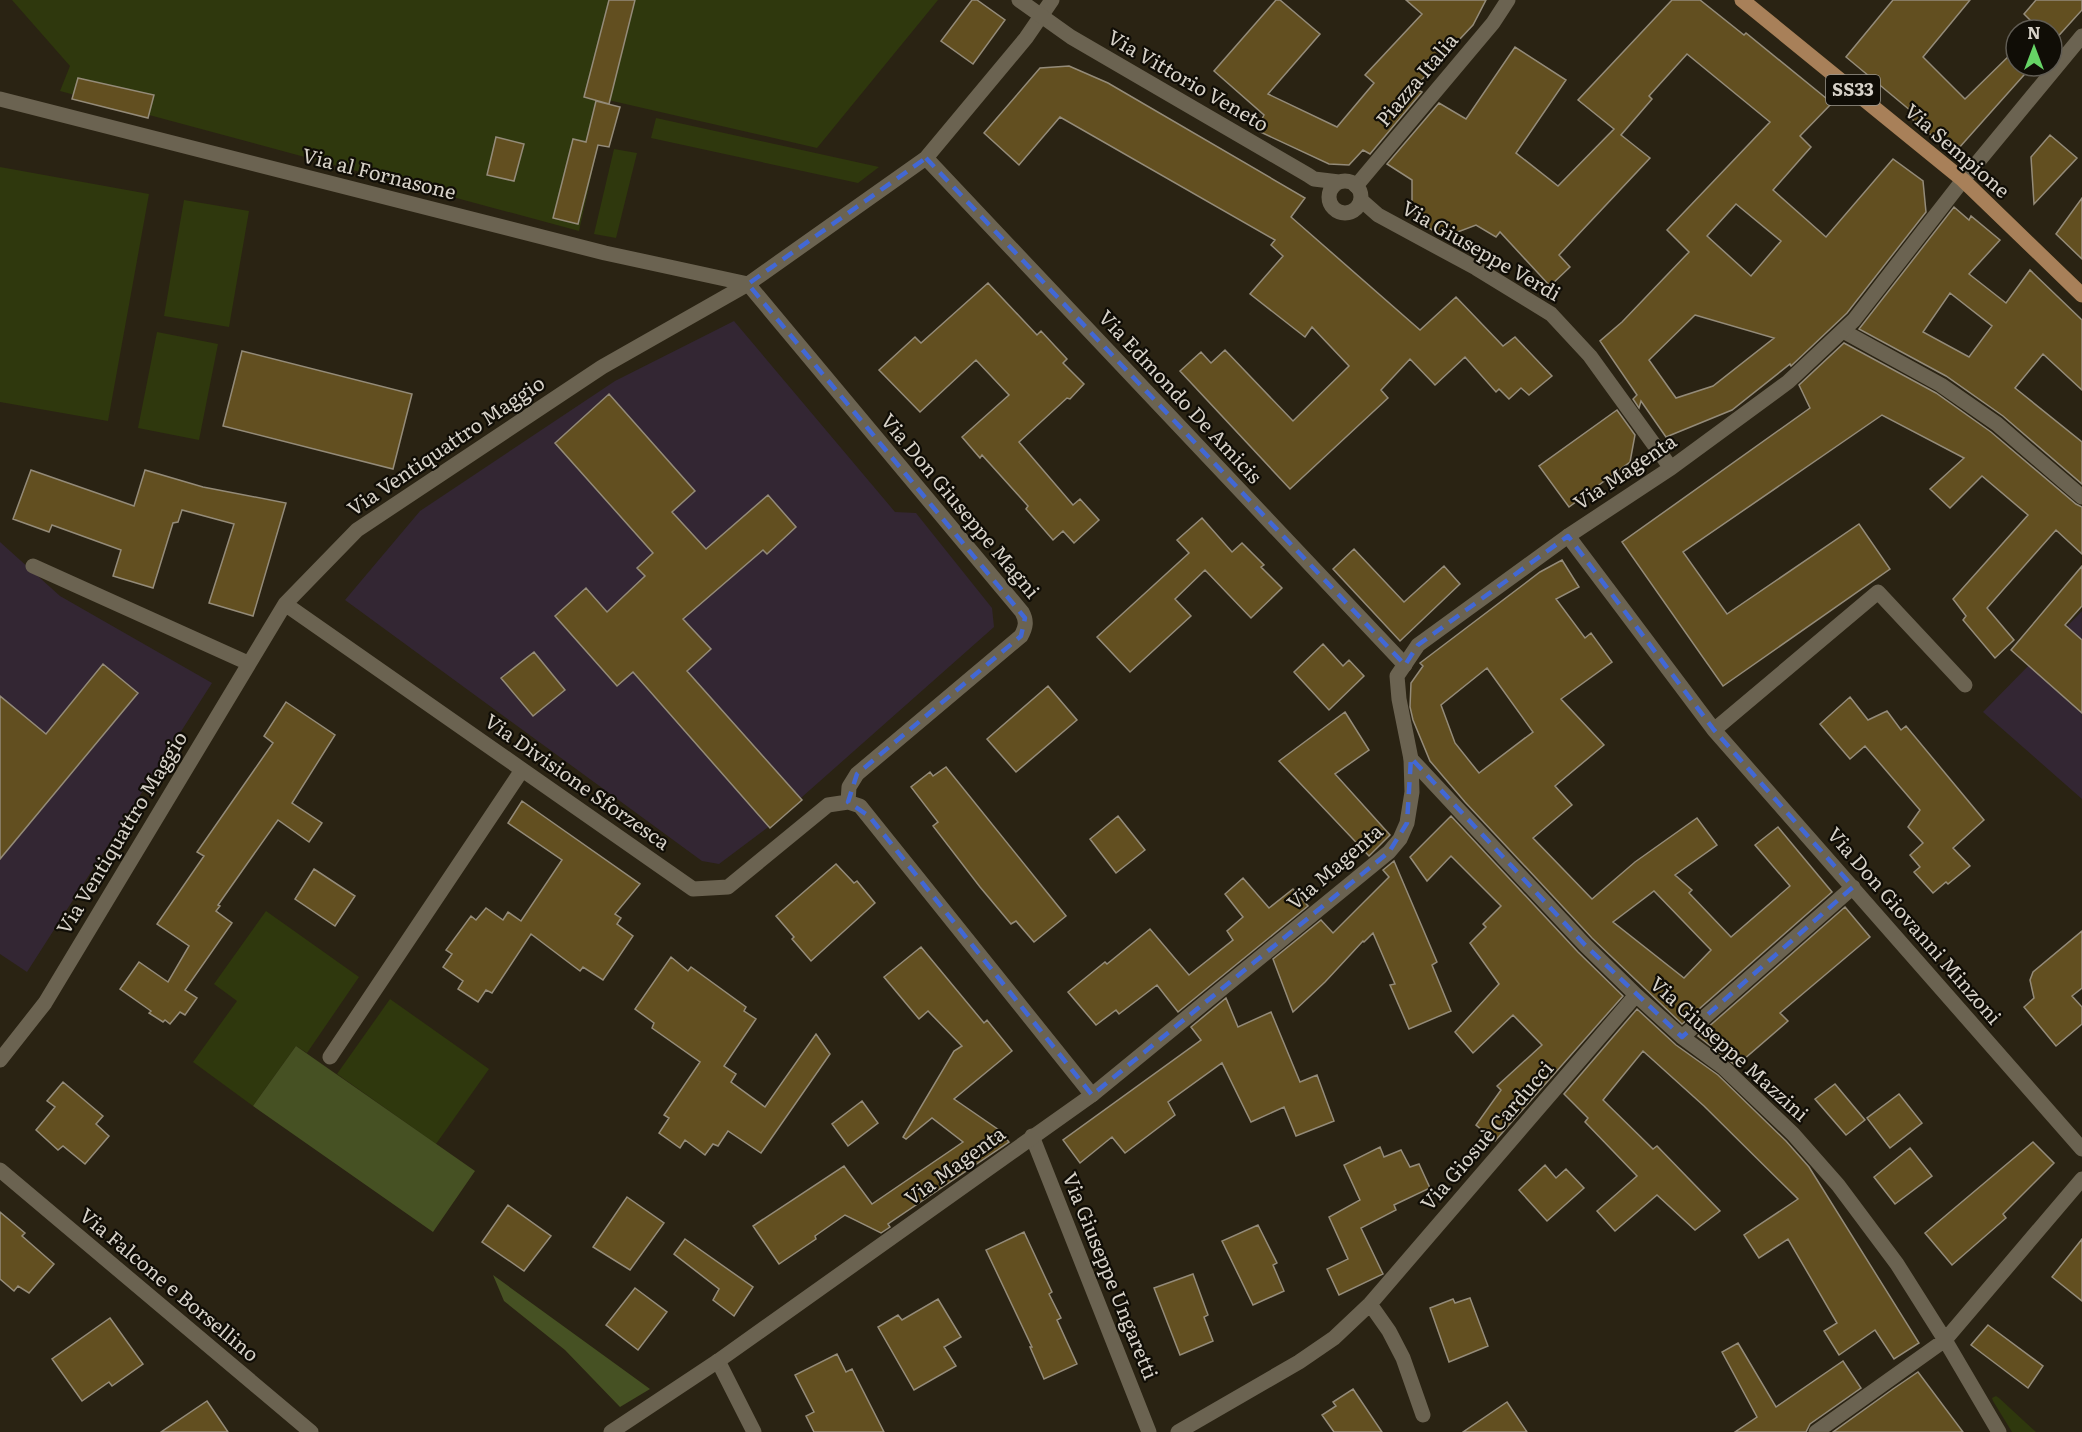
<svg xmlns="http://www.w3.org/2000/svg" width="2082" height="1432" font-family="Literata,serif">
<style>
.education{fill:#332633}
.green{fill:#2f380d}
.forest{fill:#465123}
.building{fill:#624f20;stroke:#948b79;stroke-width:1.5;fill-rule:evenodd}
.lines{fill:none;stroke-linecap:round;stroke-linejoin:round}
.street{stroke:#6b6351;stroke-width:15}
.secondary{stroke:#6b6351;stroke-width:15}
.primary{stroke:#a88059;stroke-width:15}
.marked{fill:none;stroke:#4268d5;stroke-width:4.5;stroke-dasharray:12 8;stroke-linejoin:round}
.labels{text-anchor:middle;stroke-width:4.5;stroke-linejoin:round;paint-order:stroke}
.shield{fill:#100d06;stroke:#9b978e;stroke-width:1.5}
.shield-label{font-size:18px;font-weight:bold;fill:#d7d2c9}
.street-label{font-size:20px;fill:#d7d2c9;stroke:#100d06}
</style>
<rect width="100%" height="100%" fill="#2a2313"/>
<path class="education" d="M734 321 895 512 916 513 992 608 994 627 767 828 719 864 702 861 345 600 420 511 615 381Z
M0 542 60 596 212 683 27 972 0 954Z
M2082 611V799L1983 712Z"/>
<path class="green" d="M12 0H938L817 148 608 100 579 231 60 91 70 66Z
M656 118 879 167 858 183 651 138Z
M614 149 637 153 616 238 594 234Z
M0 167 149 194 108 421 0 402Z
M184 200 249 211 229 327 164 316Z
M157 332 218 344 199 440 138 428Z
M266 911 359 977 307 1053 296 1046 253 1106 193 1062 237 1001 214 984Z
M390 999 489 1069 436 1144 337 1074Z
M1996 1396 1999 1398 2036 1432H2012L1993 1401 1992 1398Z"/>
<path class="forest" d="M296 1046 475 1171 433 1232 253 1106Z
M493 1275 650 1389 620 1407 565 1350 504 1301Z"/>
<path class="building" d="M609 0H635L609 104 584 97Z
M972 0H977L1005 20 973 64 941 41Z
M1276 0H1280L1320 34 1268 94 1337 127 1374 83 1365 75 1422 14 1406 0H1486L1473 25 1414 88 1422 92 1370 154 1363 150 1349 165 1329 164 1256 130 1264 115 1214 71Z
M1672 0H1700L1744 35 1746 33 1832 103 1800 136 1811 147 1773 190 1826 237 1893 159 1923 181 1926 212 1847 313 1791 366 1790 364 1732 410 1666 437 1641 401 1639 408 1633 399 1637 395 1600 341 1622 322 1689 252 1667 230 1770 122 1687 54 1649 96 1652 99 1621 135 1650 158 1559 255 1570 267 1550 286 1500 232 1496 237 1476 225 1455 233 1444 234 1436 232 1423 225 1416 216 1412 204V180L1387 164 1439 103 1466 119 1515 47 1566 80 1516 153 1558 186 1614 129 1578 100ZM1736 204 1781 241 1751 276 1707 236ZM1695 315 1774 338 1713 386 1676 398 1649 360Z
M1893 0H1970L1923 57 1965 99 2016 49V66H2032L1958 149H1948L1907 115 1911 111 1846 57Z
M2036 0H2082V10L2052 43V30H2036L2038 28 2024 14Z
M1069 66 1108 83 1305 198 1291 217 1420 330 1456 297 1503 346 1515 337 1552 376 1529 395 1521 388 1509 399 1499 389 1496 392 1465 357 1435 385 1410 359 1381 390 1388 398 1290 489 1180 371 1201 352 1211 363 1225 350 1293 421 1349 366 1312 327 1305 337 1250 294 1283 256 1271 245 1275 240 1060 117 1019 165 984 133 1040 68Z
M78 78 154 95 148 118 72 99Z
M596 101 620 107 609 147 598 145 578 224 553 218 573 139 586 142Z
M2050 135 2077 158 2034 204 2031 157Z
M496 137 524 144 514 181 487 175Z
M2082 198V259L2056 234Z
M1954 207 1969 220 1971 216 2000 240 1969 274 2006 303 2030 270 2082 320V390L2043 354 2015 388 2082 442V484L2003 416 1946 376 1859 329ZM1950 293 1992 326 1969 357 1923 332Z
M988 283 1037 335 1041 331 1067 359 1063 363 1084 384 1070 399 1067 398 1019 442 1073 505 1080 499 1099 520 1074 543 1063 531 1053 540 1026 509 1028 506 982 455 980 458 962 437 1009 395 976 360 920 412 879 370 915 337 921 343Z
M1844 343 1936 393 1991 432 2076 504 2082 507V554L2056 530 1987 608 2014 640 1995 658 1963 620 1966 616 1953 599 2028 515 1982 476 1950 508 1930 489 1964 458 1882 415 1683 552 1727 614 1859 524 1890 569 1723 686 1622 542 1810 408 1799 385Z
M242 351 412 394 393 469 223 426Z
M609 394 695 491 672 512 706 549 768 495 796 527 767 554 763 550 683 619 711 649 687 671 802 800 770 828 633 672 617 686 555 616 586 588 607 612 645 576 637 568 653 553 555 443Z
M1617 410 1635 435 1630 462 1569 507 1539 466Z
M31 470 134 506 145 470 203 487 286 503 253 616 209 603 234 524 182 510 178 522 173 523 153 588 113 576 121 550 52 525 49 532 13 519Z
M1202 518 1232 552 1242 543 1264 565 1261 567 1282 588 1251 618 1205 570 1175 599 1191 616 1130 672 1097 637 1189 553 1177 540Z
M1354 549 1404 602 1444 566 1460 584 1400 641 1333 569Z
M1562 560 1579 587 1556 599 1585 638 1591 633 1612 662 1561 699 1604 745 1555 786 1572 805 1533 838 1592 899 1635 862 1697 818 1717 845 1675 875 1692 890 1689 893 1731 937 1790 886 1755 845 1778 827 1832 892 1682 1024 1592 938 1465 802 1430 761 1413 720 1410 707 1411 683 1423 666 1420 663 1540 572ZM1487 668 1533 732 1479 773 1455 743 1441 705ZM1654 891 1711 950 1684 978 1613 922Z
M2082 566V606L2065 625 2082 640V713L2011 650Z
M1323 644 1343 666 1349 660 1364 676 1329 710 1294 672Z
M534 652 565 690 533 716 501 678Z
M103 664 138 693 0 859V696L46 734Z
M1048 686 1077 720 1016 772 987 739Z
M1850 697 1868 720 1887 711 1901 730 1906 726 1984 820 1953 848 1970 866 1948 884 1946 882 1933 893 1914 872 1920 867 1910 855 1923 843 1908 827 1920 810 1865 746 1850 759 1820 724Z
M286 702 335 735 292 803 322 823 309 842 278 820 218 905 220 906 216 911 232 923 185 990 197 998 185 1015 180 1012 170 1024 165 1020 163 1022 149 1013 151 1011 120 989 139 962 168 982 189 946 157 924 204 856 197 852 273 743 264 736Z
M1345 712 1369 750 1335 774 1390 835 1369 856 1279 761Z
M946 767 1066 916 1034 942 1016 921 1011 924 980 887 933 826 938 822 911 787 930 772 933 776Z
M522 801 640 884 615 914 621 918 617 924 633 936 603 980 583 967 580 971 531 934 492 993 486 990 478 1002 458 989 463 981 443 967 452 954 446 950 471 916 476 920 486 908 503 920 508 912 521 921 562 860 508 823Z
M1118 816 1145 850 1116 873 1090 839Z
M1451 816 1578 952 1623 996 1495 1141 1476 1125 1501 1090 1497 1086 1542 1045 1513 1015 1473 1053 1455 1032 1499 984 1470 943 1486 927 1483 924 1501 906 1451 856 1427 881 1410 857Z
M1394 861 1437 962 1432 965 1451 1011 1409 1029 1390 985 1395 984 1373 933 1364 942 1363 941 1325 982 1293 1012 1273 959 1321 920 1333 933 1389 877 1383 870Z
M836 864 854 883 857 881 875 903 811 961 792 939 794 937 776 916Z
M314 869 355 896 335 926 295 899Z
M1243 878 1269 908 1293 889 1308 906 1178 1012 1157 985 1119 1014 1116 1010 1096 1025 1068 992 1105 962 1107 964 1150 929 1189 975 1233 940 1227 931 1243 917 1225 894Z
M1845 907 1870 937 1780 1013 1788 1021 1736 1066 1698 1036Z
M2082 931V988L2072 996 2082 1007V1024L2056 1046 2024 1007 2034 998 2030 980 2033 972Z
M921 947 984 1023 987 1020 1012 1051 954 1099 999 1130 1009 1142 888 1224 890 1227 881 1233 845 1215 815 1236 816 1239 779 1264 753 1226 844 1166 872 1204 963 1142 932 1118 906 1139 903 1137 954 1051 962 1046 928 1011 919 1019 884 977Z
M671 957 688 971 691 967 746 1007 744 1011 756 1019 724 1066 736 1074 731 1082 765 1107 816 1034 830 1054 761 1153 728 1131 718 1146 713 1144 705 1155 685 1140 680 1148 659 1133 669 1118 664 1115 700 1062 652 1028 654 1023 635 1009Z
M1226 998 1238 1027 1271 1012 1300 1082 1317 1075 1334 1121 1296 1136 1284 1107 1251 1122 1222 1063 1168 1102 1175 1115 1125 1153 1112 1137 1080 1163 1063 1140 1201 1040 1191 1027Z
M1637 1009 1676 1045 1718 1075 1786 1141 1809 1167 1919 1343 1894 1359 1875 1330 1839 1355 1824 1331 1837 1323 1788 1239 1759 1258 1744 1235 1798 1199 1704 1106 1643 1051 1603 1100 1653 1149 1657 1146 1720 1211 1695 1230 1657 1195 1615 1231 1597 1211 1637 1176 1585 1122 1588 1118 1564 1094Z
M63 1082 103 1116 96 1124 109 1136 85 1164 63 1146 58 1150 36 1130 55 1107 47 1101Z
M1835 1084 1865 1120 1846 1135 1815 1099Z
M1899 1094 1922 1123 1890 1148 1867 1118Z
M862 1101 878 1123 848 1146 832 1124Z
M2033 1142 2054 1163 2003 1214 2006 1218 1952 1265 1925 1233Z
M1380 1147 1384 1157 1401 1150 1410 1167 1419 1164 1430 1188 1394 1205 1396 1210 1361 1228 1383 1274 1339 1295 1327 1269 1348 1259 1329 1217 1360 1200 1344 1165Z
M1910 1148 1932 1176 1895 1204 1874 1177Z
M1545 1165 1556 1178 1566 1169 1584 1188 1547 1221 1519 1190Z
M627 1197 664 1223 630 1270 593 1247Z
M508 1205 551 1236 524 1271 482 1242Z
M0 1212 25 1233 22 1236 54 1264 29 1293 18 1286 14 1291 0 1279Z
M1258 1225 1277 1263 1273 1265 1284 1291 1253 1305 1222 1241Z
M1024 1232 1052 1292 1049 1294 1061 1318 1057 1320 1077 1364 1044 1379 1030 1347H1032L986 1250Z
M685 1239 753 1287 734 1316 713 1300 719 1289 674 1254Z
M2082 1239V1301L2052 1277Z
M1193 1274 1208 1315 1204 1317 1213 1341 1180 1355 1154 1288Z
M635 1288 667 1312 638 1350 606 1325Z
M1470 1298 1488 1346 1449 1362 1430 1308 1453 1299 1455 1303Z
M938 1299 961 1337 944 1347 956 1366 914 1390 878 1327 898 1315 902 1320Z
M110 1318 143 1364 112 1386 109 1382 82 1401 52 1359Z
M1988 1325 2043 1366 2028 1388 1971 1345Z
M1738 1343 1776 1407 1843 1361 1861 1388 1810 1424 1806 1432H1735L1757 1417 1722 1352Z
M837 1354 846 1372 852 1369 884 1432H814L806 1416 814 1412 795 1375Z
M1918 1372 1963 1432H1833L1893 1389Z
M1353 1389 1382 1432H1334L1322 1415 1336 1406 1333 1402Z
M207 1401 228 1432H161Z
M1507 1402 1527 1432H1463Z"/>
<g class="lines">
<path class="street" d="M0 99 605 253 748 284 1022 612C1027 621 1026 627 1021 636L857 774 849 787 848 802
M926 158 1405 665
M1963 180 2082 36
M1356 186 1493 23 1508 0
M1843 331 1941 385 1997 424 2082 497
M1568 536 1714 730 2082 1149
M33 566 248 663
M285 604 693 889 728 887 828 805 848 802 860 806 1092 1095
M1714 730 1878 592 1965 685
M1411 759 1585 945 1636 995 1682 1037 1724 1068 1793 1134 1838 1185 1897 1264 1945 1340 1999 1432
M1682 1037 1853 887
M330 1057 522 770
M0 1060 45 1003 285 604 357 530 602 367 748 284 926 158 1026 38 1052 0
M1032 1136 1149 1432
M0 1170 311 1432
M1370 1304 1389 1331 1403 1358 1423 1415
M718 1361 754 1432
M1178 1432 1299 1362 1334 1338 1370 1304 1636 995
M1816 1432 1945 1340 2082 1179"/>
<path class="secondary" d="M1019 0 1071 37 1308 175 1314 179 1339 182
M1329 197a16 16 0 1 1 32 0a16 16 0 1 1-32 0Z
M1361 200 1378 215 1476 268 1551 314 1590 356 1671 468
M611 1432 718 1361 1092 1095 1389 852 1400 839 1407 823 1412 792 1411 759 1399 699 1397 676 1418 645 1568 536 1671 468 1788 382 1854 320 1963 180"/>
<path class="primary" d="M1742 0 1963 180 2082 295"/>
</g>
<path class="marked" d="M926 158 1405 665 1418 645 1568 536 1714 730 1853 887 1682 1037 1585 945 1411 758 1407 823 1389 852 1092 1095 869 816 848 802 857 774 1021 636 1025 618 748 284Z"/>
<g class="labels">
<rect class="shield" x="1826" y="75" width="54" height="30" rx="4.5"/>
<g class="shield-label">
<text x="1853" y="96">SS33</text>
</g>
<g class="street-label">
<text transform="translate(1417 80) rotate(-50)" y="7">Piazza Italia</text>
<text transform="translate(1188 81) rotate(30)" y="7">Via Vittorio Veneto</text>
<text transform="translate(1957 151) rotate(41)" y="7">Via Sempione</text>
<text transform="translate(379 174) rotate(14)" y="7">Via al Fornasone</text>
<text transform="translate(1481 251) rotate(30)" y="7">Via Giuseppe Verdi</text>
<text transform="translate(1180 397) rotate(47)" y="7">Via Edmondo De Amicis</text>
<text transform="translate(446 446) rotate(-34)" y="7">Via Ventiquattro Maggio</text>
<text transform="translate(1625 472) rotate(-34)" y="7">Via Magenta</text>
<text transform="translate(960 506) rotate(50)" y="7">Via Don Giuseppe Magni</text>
<text transform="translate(577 782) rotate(35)" y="7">Via Divisione Sforzesca</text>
<text transform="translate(122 833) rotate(-59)" y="7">Via Ventiquattro Maggio</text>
<text transform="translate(1335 867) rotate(-41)" y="7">Via Magenta</text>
<text transform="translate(1914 926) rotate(49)" y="7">Via Don Giovanni Minzoni</text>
<text transform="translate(1729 1049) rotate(42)" y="7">Via Giuseppe Mazzini</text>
<text transform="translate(1487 1136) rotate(-49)" y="7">Via Giosuè Carducci</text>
<text transform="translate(955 1166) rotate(-36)" y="7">Via Magenta</text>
<text transform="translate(1110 1276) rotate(68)" y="7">Via Giuseppe Ungaretti</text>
<text transform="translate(169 1285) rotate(40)" y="7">Via Falcone e Borsellino</text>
</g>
</g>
<g transform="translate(2034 48)"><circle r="28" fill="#100d06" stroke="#605c54" stroke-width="1.5"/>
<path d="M0-4.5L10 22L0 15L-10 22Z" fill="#66d466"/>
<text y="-9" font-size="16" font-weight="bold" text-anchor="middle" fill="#d7d2c9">N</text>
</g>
</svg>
